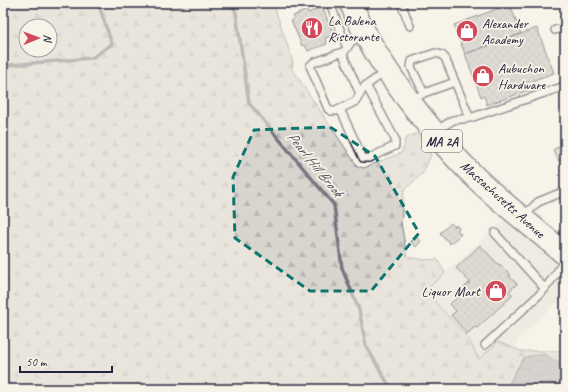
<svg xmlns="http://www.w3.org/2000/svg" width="568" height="392" font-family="Caveat,sans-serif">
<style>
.built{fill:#e7e3db}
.forest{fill:url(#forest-firs);stroke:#7d7c85;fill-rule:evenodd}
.water{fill:url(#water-ripples);stroke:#76747f}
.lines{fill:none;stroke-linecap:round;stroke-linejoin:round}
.stream{stroke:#76747f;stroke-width:3.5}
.building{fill:url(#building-cross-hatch);stroke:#22223b}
.service-casing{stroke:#22223b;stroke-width:10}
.primary-casing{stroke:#22223b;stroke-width:25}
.service{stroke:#f7f3e8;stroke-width:7}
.primary{stroke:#f7f3e8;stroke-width:22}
.marked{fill:none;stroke:#0f766e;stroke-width:3;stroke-dasharray:8 5;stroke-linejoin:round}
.labels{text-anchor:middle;stroke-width:3.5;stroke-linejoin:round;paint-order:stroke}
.shield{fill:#f7f3e8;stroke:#62616f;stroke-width:1}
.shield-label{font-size:13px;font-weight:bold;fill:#22223b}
.poi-label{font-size:14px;fill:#22223b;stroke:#f7f3e8;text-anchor:start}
.street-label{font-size:14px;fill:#22223b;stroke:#f7f3e8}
.water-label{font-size:15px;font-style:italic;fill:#535263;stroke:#f7f3e8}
</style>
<defs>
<pattern id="forest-firs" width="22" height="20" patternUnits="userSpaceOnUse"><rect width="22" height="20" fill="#d8d5cf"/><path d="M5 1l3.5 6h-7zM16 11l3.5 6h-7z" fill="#b9b7b3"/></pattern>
<pattern id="water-ripples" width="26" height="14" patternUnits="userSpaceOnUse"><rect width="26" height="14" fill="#aeabad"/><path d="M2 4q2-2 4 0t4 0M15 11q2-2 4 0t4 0" fill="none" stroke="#8d8b8e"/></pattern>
<pattern id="building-cross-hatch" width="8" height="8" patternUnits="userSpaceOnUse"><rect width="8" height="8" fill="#c2bfbd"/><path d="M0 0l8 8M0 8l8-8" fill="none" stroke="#a6a4a3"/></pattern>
</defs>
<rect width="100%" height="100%" fill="#f7f3e8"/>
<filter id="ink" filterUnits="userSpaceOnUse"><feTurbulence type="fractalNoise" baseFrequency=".025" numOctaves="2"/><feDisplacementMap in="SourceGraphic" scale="8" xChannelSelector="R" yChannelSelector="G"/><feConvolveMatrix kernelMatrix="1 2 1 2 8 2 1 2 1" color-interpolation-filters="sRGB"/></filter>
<g filter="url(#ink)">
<path class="built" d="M505 219 565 266V294L519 339 515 349 498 342 479 359 468 338 425 291Z"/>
<path class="forest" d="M3 3H273L293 62 292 69 358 167 364 168 401 153 404 147 405 139 417 133 431 155 423 173 404 190 401 223 407 257 425 260 437 259 445 273 425 291 468 338 479 359 498 342 521 351H565V367L558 361 529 356 524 358 520 363 506 389H3ZM26 26H50V50H26Z"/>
<path class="water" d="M535 355H546L565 367V389H506L524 358Z"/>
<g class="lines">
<path class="stream" d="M232 3 236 13 249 103 334 205 342 268 359 310 366 346 391 389
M3 69 10 65 92 58 112 44 98 3"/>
</g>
<path class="building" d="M510 4 521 34 465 54 454 25Z
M322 7 334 35 325 38 327 44 308 51 305 45 302 46 291 20 294 19 293 16 307 10 308 13Z
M537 28 554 73 526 83 529 90 487 105 484 96 481 97 465 54Z
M565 143V162L561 165 553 150Z
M451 223 455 227 456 225 459 228 457 230 461 234 450 244 440 233Z
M416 236 421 241 416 247 411 242Z
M480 245 499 265 500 264 511 275 509 276 517 284 509 291 513 295 477 328 475 327 467 334 451 315 456 311 450 304 459 296V292L470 282 456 268Z"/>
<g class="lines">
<g class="service-casing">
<path id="service" d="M330 3 347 48
M401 3 410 26
M555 30 565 27
M362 35 351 42 345 51 313 63 310 66 328 109 331 111H336L356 101 364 87 385 72
M342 52 360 94
M424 93 411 67 412 61 435 53 442 55 445 58 470 118
M411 101 424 93 455 82
M340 109 363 158H369L395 146V139L366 85
M436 131 453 120 470 118 565 86
M524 216 538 202 565 191
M495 233 545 289
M485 345 541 293 550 282 565 260"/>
</g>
<g class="primary-casing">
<path id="primary" d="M351 3C366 41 388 74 413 106 433 132 454 157 477 179 505 206 536 229 565 254"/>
</g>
<use href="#service" class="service"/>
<use href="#primary" class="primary"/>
</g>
</g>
<path d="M0 0H568V392H0ZM330 127 375 156 419 233 371 291H310L235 238 233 177 254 130Z" fill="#f7f3e8" fill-opacity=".55" fill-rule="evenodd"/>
<path class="marked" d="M330 127 375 156 419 233 371 291H310L235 238 233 177 254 130Z"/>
<defs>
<g id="restaurant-disc" transform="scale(1.15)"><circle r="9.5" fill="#d1495b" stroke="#f7f3e8"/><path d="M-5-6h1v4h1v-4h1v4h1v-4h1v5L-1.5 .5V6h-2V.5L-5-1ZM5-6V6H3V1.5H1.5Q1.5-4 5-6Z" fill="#fff"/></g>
<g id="shop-disc" transform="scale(1.15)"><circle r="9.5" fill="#d1495b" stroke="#f7f3e8"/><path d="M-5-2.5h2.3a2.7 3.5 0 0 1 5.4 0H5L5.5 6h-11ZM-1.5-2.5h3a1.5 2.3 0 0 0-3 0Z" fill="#fff"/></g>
</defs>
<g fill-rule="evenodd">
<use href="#restaurant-disc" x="312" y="28"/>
<use href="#shop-disc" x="467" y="31"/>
<use href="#shop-disc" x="483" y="76"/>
<use href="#shop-disc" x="496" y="291"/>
</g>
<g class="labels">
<rect class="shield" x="422" y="130" width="40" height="22" rx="3"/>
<g class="shield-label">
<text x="442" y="146">MA 2A</text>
</g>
<g class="poi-label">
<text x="328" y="25">La Balena<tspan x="328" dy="16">Ristorante</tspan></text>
<text x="482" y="28">Alexander<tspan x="482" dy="16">Academy</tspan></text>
<text x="498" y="73">Aubuchon<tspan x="498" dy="16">Hardware</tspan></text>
<text x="480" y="296" text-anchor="end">Liquor Mart</text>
</g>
<g class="street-label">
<text transform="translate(503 199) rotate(42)" y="5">Massachusetts Avenue</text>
</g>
<g class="water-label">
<text transform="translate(315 164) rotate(51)" y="5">Pearl Hill Brook</text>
</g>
</g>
<rect width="568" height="392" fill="none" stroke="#f7f3e8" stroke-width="16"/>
<rect x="8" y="8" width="552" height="376" fill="none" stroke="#22223b" stroke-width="1.5" filter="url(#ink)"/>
<g transform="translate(38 38) rotate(89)"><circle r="19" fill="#f7f3e8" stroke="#a29fa3"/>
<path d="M0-3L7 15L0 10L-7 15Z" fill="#d1495b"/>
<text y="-6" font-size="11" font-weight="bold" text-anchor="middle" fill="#22223b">N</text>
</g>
<path d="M20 366v6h92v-6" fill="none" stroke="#22223b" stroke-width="2"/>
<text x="26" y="366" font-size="12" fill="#22223b" stroke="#f7f3e8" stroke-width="3" paint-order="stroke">50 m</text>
</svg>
